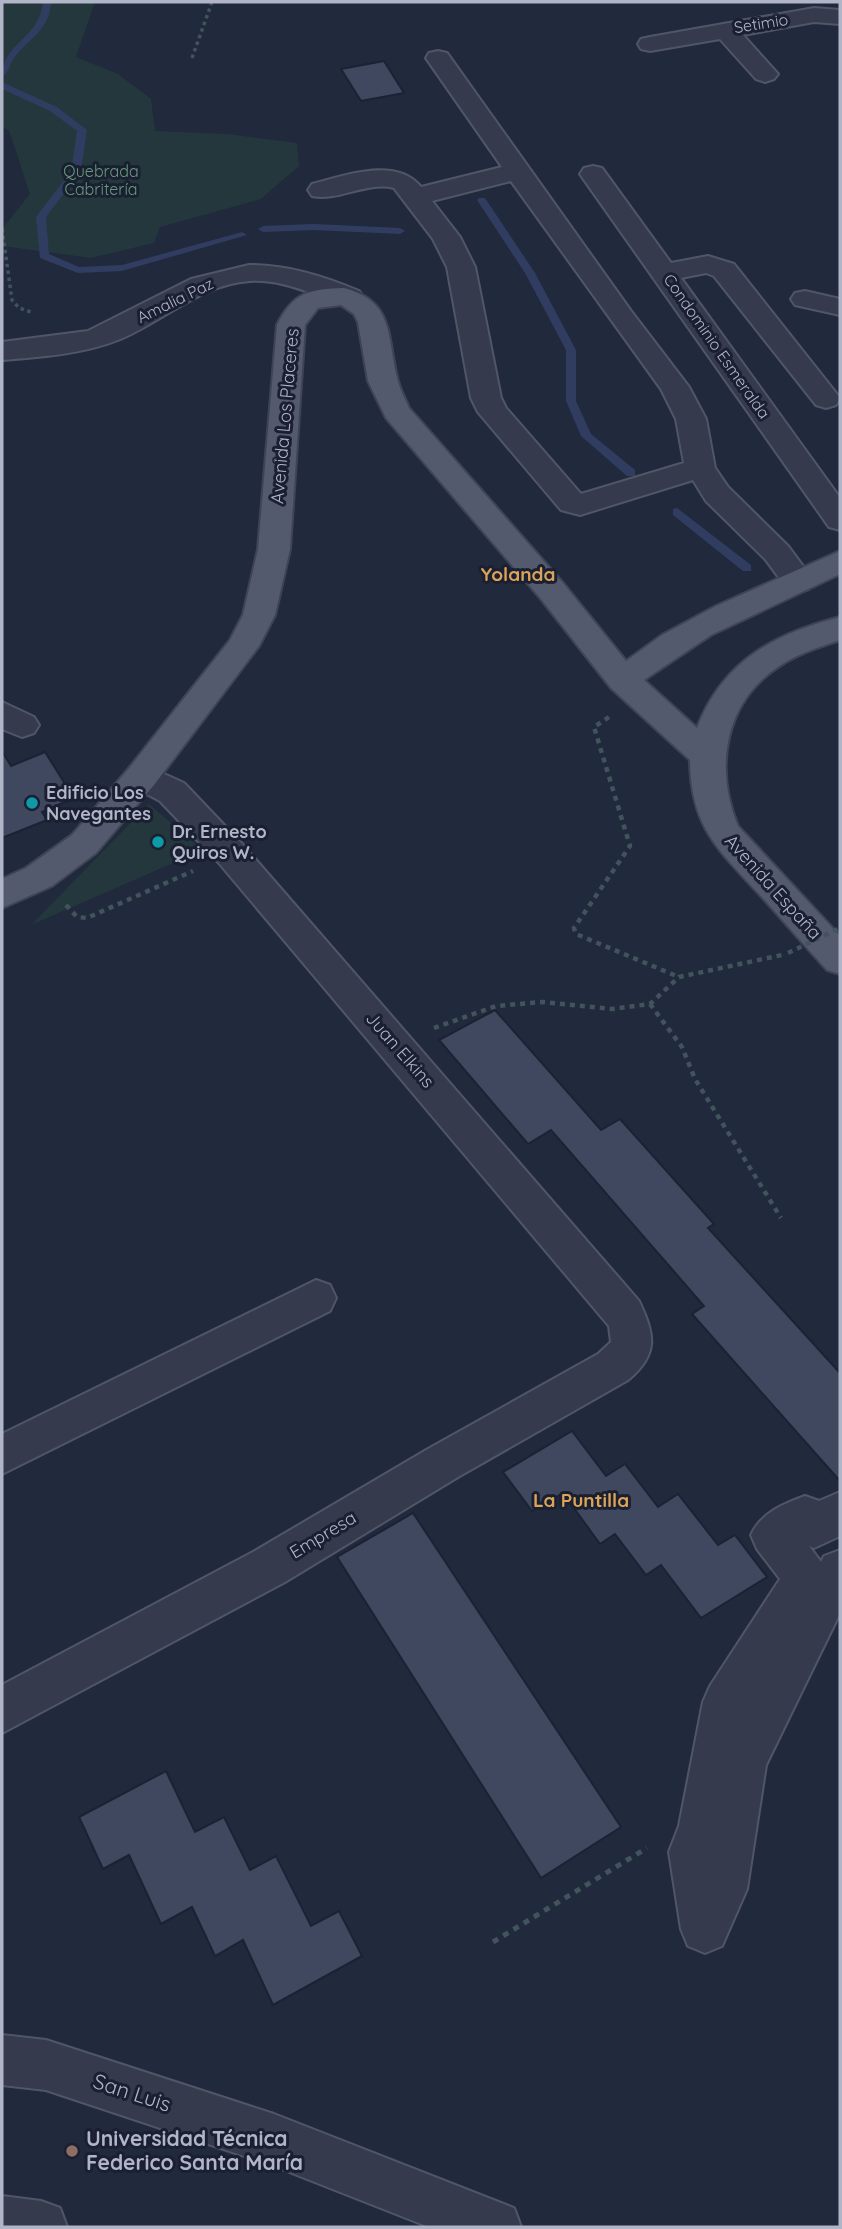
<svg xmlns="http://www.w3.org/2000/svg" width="842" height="2229" font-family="Quicksand,sans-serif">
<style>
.green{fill:#23373d}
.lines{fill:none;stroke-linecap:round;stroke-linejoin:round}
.stream{fill:#303d61;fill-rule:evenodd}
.building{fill:#3f485f;stroke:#1c2233;stroke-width:2}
.minor-casing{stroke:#505667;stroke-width:4}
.major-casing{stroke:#3e4455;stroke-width:4}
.path-far2{stroke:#41545b;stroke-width:3.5;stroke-dasharray:3.5 3.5;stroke-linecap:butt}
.path-far1{stroke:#41545b;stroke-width:4.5;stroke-dasharray:5 5;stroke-linecap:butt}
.path{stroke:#41545b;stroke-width:5;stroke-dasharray:6 6;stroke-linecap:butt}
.minor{fill:#353b4d;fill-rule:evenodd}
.major{fill:#535a6d;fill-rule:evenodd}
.path-bridge{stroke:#41545b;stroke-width:4.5;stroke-dasharray:5 5;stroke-linecap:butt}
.culture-dot{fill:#0f9aa8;stroke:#1a2031;stroke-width:2.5}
.education-dot{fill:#8d6e63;stroke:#1a2031;stroke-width:2.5}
.labels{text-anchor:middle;stroke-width:6;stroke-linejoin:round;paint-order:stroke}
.far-street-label{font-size:16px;fill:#b0b6c8;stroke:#1a2031}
.far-park-label{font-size:16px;fill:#659b79;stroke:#1a2031}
.street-label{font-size:18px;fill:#b0b6c8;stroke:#1a2031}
.poi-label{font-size:18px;font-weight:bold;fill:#b0b6c8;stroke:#1a2031;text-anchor:start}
.neighbourhood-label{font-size:19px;font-weight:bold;fill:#dba458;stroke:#1a2031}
.near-street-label{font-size:21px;fill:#b0b6c8;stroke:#1a2031}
.near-poi-label{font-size:21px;font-weight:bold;fill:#b0b6c8;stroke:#1a2031;text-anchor:start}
</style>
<rect width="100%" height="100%" fill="#21293c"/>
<path class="green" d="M2 2H95L76 57 118 74 151 99 155 131 227 134 297 143 299 166 261 199 160 227 154 243 91 258 2 246V229L30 194 9 130 2 127Z
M149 804 203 850 31 925Z"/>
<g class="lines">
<path class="stream" d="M43 2H51C50 30 29 38 14 58 9 65 9 73 2 77 2 42 39 40 43 2Z
M2 82 57 107 87 130 81 171 46 217 49 254 79 267 122 265 242 232 247 235 122 271 78 273 40 258 36 217 71 171 77 131 50 111 2 89Z
M479 198H485L535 273 576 350V401L591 434 635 470V476H627L581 436 566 401V350L525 273 477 200Z
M314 224 400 228 405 231 400 234 314 230 263 232 258 229 263 226Z
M677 508 751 565V571H743L673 515V509Z"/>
</g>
<path class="building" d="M384 61 404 93 361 101 341 69Z
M2 751 11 766 45 752 74 798 42 812 47 820 2 838Z
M495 1010 601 1130 620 1119 714 1224 708 1228 840 1373V1481L692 1314 704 1306 551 1130 528 1144 439 1040Z
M572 1431 606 1476 625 1464 658 1507 678 1494 718 1545 735 1535 767 1577 701 1618 661 1565 646 1575 615 1534 600 1544 563 1493 532 1511 503 1472Z
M413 1513 621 1827 541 1878 337 1557Z
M166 1771 195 1832 224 1817 250 1870 276 1856 311 1926 339 1911 362 1956 273 2005 243 1940 215 1956 192 1907 161 1924 129 1855 103 1869 79 1817Z"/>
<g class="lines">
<g class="minor-casing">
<path id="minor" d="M814 8 840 10V24L814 22 743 35 778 74 774 79 765 82 756 79 720 39 650 51 641 49 638 44 641 39 650 37Z
M438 51 447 53 631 311 689 387 706 419 715 468 728 487 788 546 814 581 809 589 798 592 787 589 766 560 706 501 693 480 580 515 561 510 478 412 471 398 447 267 433 239 394 188C366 181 338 202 312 196L308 190 312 184C344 176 396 156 421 187L502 167 426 58 429 53ZM511 181 661 389 676 419 684 463 581 494 506 408 501 398 475 267 460 237 432 201Z
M593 166 602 168 671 263 708 256 734 264 836 393 840 398 836 405 826 408 816 405 714 276 706 273 681 278 840 498V530L829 527 580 174 584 168Z
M249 265C288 265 323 276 359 291L363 297 359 303 349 305C315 297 287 279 250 281 200 284 163 322 118 340 83 354 40 357 2 360V342L88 331 191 279Z
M805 291 840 299V315L795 305 791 299 795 293Z
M2 702 34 717 39 725 34 733 22 737 2 729Z
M142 764 184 783 243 845 639 1301C655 1335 659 1354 628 1380L458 1477 285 1582 2 1733V1685L253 1552 428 1449 598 1354 611 1342 609 1326 219 863 160 801 130 785 125 776 130 767Z
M316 1280 330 1285 336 1298 330 1311 2 1474V1434Z
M840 1492V1536L814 1548 809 1546 821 1562 824 1556 840 1550V1613L766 1765 747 1889 722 1946 705 1953 688 1946 681 1929 669 1852 679 1826 703 1702 710 1686 780 1579 757 1549 751 1535C761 1513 783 1504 805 1496L819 1501Z
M2 2035 46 2040 274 2114 514 2208 521 2227H429L274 2166 46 2090 2 2085Z
M2 2196 41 2201 60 2208 67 2227H2Z"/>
</g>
<g class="major-casing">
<path id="major" d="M344 288C394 301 387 336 397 377 399 388 405 398 409 408L563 583 626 661 662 635 716 606 840 551V574L711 635 644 680 697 728C723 661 774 634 840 617V640C820 647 799 653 781 665 724 701 714 768 738 826L840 936V974L827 970C804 945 782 919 759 894 717 848 691 827 690 760L611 688 541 599 386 418 368 381 358 322 354 314 341 305 318 308 305 325 290 549 275 615 259 646 154 785 96 853 52 886 2 908V879L26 868 72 835 130 767 230 640 243 615 258 549 277 325C293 292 310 289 344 288Z"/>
</g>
<path class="path-far2" d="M192 58 212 2
M2 229 12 300 19 308 31 312"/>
<path class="path-far1" d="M609 717 594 727 630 846 574 928 576 934 679 977
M66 905 77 917 87 918 193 871
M650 1004 682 1047 695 1079 781 1218
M434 1028 496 1006 542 1002 612 1009 650 1004 679 977 782 955"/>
<path class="path" d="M493 1942 647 1848"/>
<use href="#minor" class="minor"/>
<use href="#major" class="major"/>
<path class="path-bridge" d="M788 953 840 928"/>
</g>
<g class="culture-dot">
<circle cx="32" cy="803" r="7"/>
<circle cx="158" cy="842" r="7"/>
</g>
<circle class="education-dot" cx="72" cy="2151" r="7"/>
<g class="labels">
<g class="far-street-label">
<text transform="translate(761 23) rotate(-9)" y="6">Setimio</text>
<text transform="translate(175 300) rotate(-26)" y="6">Amalia Paz</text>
<text transform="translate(717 346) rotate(55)" y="6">Condominio Esmeralda</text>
</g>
<g class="far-park-label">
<text x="101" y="177">Quebrada<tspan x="101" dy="18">Cabritería</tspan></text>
</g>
<g class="street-label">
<text transform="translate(285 416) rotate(-85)" y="6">Avenida Los Placeres</text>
<text transform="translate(773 887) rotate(48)" y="6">Avenida España</text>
<text transform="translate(400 1050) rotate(49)" y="6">Juan Elkins</text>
<text transform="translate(323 1535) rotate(-31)" y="6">Empresa</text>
</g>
<g class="poi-label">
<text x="46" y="799">Edificio Los<tspan x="46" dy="21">Navegantes</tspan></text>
<text x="172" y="838">Dr. Ernesto<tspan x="172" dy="21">Quiros W.</tspan></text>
</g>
<g class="neighbourhood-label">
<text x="518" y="581">Yolanda</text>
<text x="581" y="1507">La Puntilla</text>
</g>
<g class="near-street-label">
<text transform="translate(132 2093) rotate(18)" y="7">San Luis</text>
</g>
<g class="near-poi-label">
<text x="86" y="2146">Universidad Técnica<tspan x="86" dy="24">Federico Santa María</tspan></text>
</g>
</g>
<rect width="842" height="2229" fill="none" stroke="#b0b6c8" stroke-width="7"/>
</svg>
